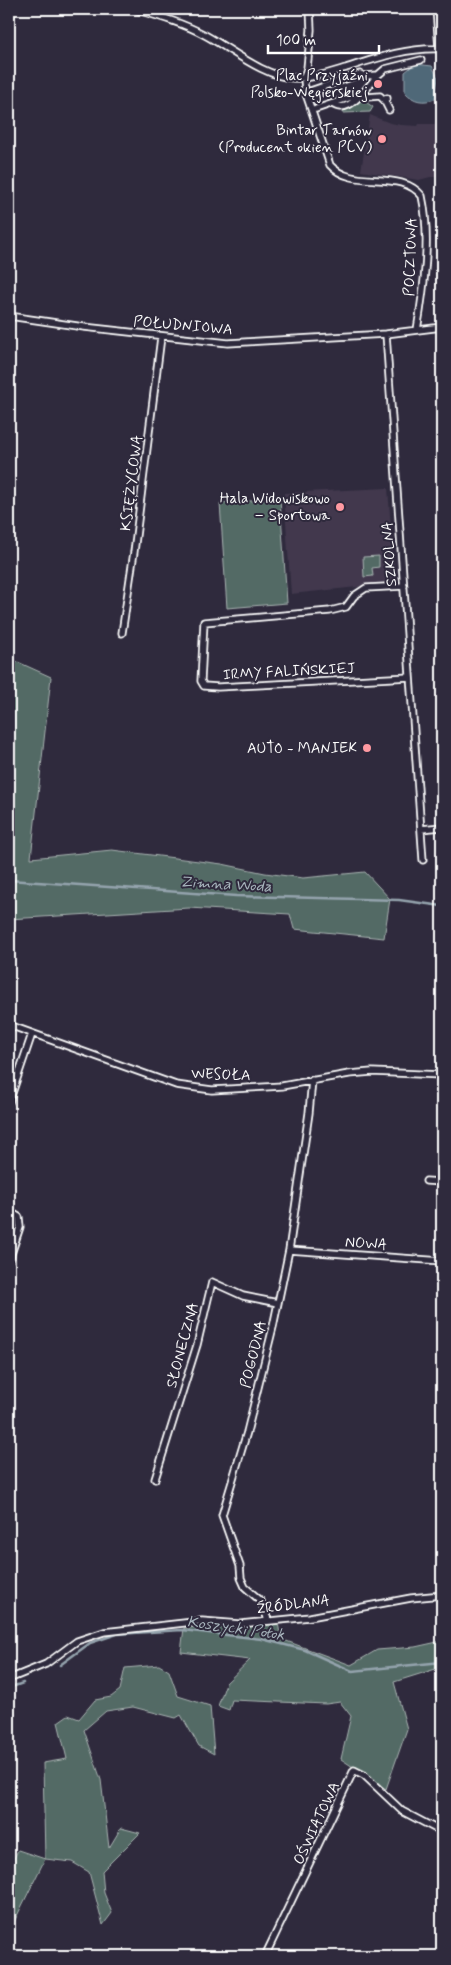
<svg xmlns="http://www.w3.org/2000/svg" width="451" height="1965" font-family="Mynerve,sans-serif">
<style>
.built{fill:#42394e}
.green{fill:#536a65;stroke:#a9b4b2}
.water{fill:#4f6878;stroke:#95a4ae}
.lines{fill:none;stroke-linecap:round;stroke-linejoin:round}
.stream{stroke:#95a4ae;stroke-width:2.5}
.street-casing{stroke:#fff;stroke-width:9}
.street{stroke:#2f2a3d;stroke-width:5.5}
.poi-dot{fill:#ff9aa2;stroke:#2f2a3d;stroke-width:2}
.labels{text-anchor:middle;stroke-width:4;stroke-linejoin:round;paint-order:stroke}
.poi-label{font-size:15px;fill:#fff;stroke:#2f2a3d;text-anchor:end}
.street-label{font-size:15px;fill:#fff;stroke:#2f2a3d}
.water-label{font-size:16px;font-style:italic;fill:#a7b4bc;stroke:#2f2a3d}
</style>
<rect width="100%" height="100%" fill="#2f2a3d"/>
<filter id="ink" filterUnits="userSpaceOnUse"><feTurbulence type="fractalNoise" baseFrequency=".02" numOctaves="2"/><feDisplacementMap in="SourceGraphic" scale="10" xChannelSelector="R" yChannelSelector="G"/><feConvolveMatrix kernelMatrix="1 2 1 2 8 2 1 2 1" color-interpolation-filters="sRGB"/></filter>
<g filter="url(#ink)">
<path class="built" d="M442 104V177H430L419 180 361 171 370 115 390 123 401 125 418 126 419 124H435Z
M388 488 395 583 291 594 284 493Z"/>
<path class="green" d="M360 98 373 107 370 112 343 113 344 107Z
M280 499 287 603 227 608 220 503Z
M379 556V567L372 568 373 576 364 577 363 557Z
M9 658 51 677 31 858 112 850 222 864 265 873 303 878 365 872 390 899 384 938 294 929 290 914 189 908 9 919Z
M278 1623 281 1639 351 1665 377 1650 415 1647 442 1641V1667L394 1682 407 1729 386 1789 341 1759 351 1716 340 1702 326 1704 232 1700 229 1710 218 1706 226 1683 250 1660 181 1652 184 1628Z
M159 1665 169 1671 178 1696 210 1706 214 1754 199 1746 181 1715 176 1718 133 1707 106 1711 84 1730 101 1780 109 1848 121 1828 140 1833 102 1871 104 1893 112 1913 103 1925 89 1872 72 1862 45 1859 9 1932V1869L18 1850 45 1859 43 1763 67 1759 58 1722 68 1715 79 1719 95 1700 111 1697 120 1690 125 1668Z"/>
<path class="water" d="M415 64 432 66 438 78 435 99C423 103 414 102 405 92V72Z"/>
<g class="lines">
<path class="stream" d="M9 880 236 896 399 900 442 906
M60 1665 90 1643 117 1634 182 1630 262 1639 305 1650 352 1671 442 1662
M9 1688 23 1683"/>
<g class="street-casing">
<path id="street" d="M134 9C158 16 183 23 205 35 231 49 264 77 294 78 311 79 329 73 346 68 377 58 409 47 442 49
M310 9 311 30 307 68 304 78 305 91 330 165C353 191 400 168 422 196 431 237 424 289 417 330
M436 9 439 49
M310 91 360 74 364 76 378 75
M384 100 389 110
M332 104C344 112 354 102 363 93L367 97 380 96 384 100 387 98
M316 109 363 93 378 75 385 69 421 60
M9 316 84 327 228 343 386 334 442 327
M386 334 423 860
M404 586 366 588 354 596 346 607 330 611 204 622 201 681 204 686 218 687 410 677
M122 633 134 552 161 337
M421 829 442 827
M9 1025 176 1085 212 1090 282 1086 349 1074 372 1072 442 1075
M9 1102 32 1034
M426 1181 442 1182
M9 1211 19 1217 20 1227 9 1260
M289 1250 442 1261
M155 1479 197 1345 212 1282 243 1296 278 1303
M268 1620 261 1601 245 1587 241 1578 240 1566 222 1515 247 1432 273 1327 289 1250 309 1113 312 1080
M9 1679 46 1664 77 1641 104 1632 202 1621 240 1624 310 1617 411 1598 442 1595
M265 1956 354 1770 364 1775 402 1811 442 1832"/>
</g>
<use href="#street" class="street"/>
</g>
</g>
<g class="poi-dot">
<circle cx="378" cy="84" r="5"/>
<circle cx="382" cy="139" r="5"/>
<circle cx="340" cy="507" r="5"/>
<circle cx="367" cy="748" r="5"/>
</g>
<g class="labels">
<g class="poi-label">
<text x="368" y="80">Plac Przyjaźni<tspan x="368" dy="17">Polsko-Węgierskiej</tspan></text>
<text x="372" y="135">Bintar Tarnów<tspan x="372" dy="17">(Producent okien PCV)</tspan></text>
<text x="330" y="503">Hala Widowiskowo<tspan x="330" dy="17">– Sportowa</tspan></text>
<text x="357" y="753">AUTO - MANIEK</text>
</g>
<g class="street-label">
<text transform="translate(410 257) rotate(-88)" y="5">POCZTOWA</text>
<text transform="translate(183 325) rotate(5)" y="5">POŁUDNIOWA</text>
<text transform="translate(131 483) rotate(-83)" y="5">KSIĘŻYCOWA</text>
<text transform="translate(389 554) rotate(-94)" y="5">SZKOLNA</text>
<text transform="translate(289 671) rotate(-3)" y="5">IRMY FALIŃSKIEJ</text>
<text transform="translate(221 1074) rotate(2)" y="5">WESOŁA</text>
<text transform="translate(366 1243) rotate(4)" y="5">NOWA</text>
<text transform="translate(182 1345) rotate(-75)" y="5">SŁONECZNA</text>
<text transform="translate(253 1354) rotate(-76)" y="5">POGODNA</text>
<text transform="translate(293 1604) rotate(-7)" y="5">ŹRÓDLANA</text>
<text transform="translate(316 1823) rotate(-65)" y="5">OŚWIATOWA</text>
</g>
<g class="water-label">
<text transform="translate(226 883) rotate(3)" y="6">Zimna Woda</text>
<text transform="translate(236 1627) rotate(8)" y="6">Koszycki Potok</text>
</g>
</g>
<rect width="451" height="1965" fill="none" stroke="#2f2a3d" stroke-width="30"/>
<rect x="15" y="15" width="421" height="1935" fill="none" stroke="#fff" stroke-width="2" filter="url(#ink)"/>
<path d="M268 45v8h111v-8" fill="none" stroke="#ffffff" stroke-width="2.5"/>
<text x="276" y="45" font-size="15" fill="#ffffff" stroke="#2f2a3d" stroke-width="4" paint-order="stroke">100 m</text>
</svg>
